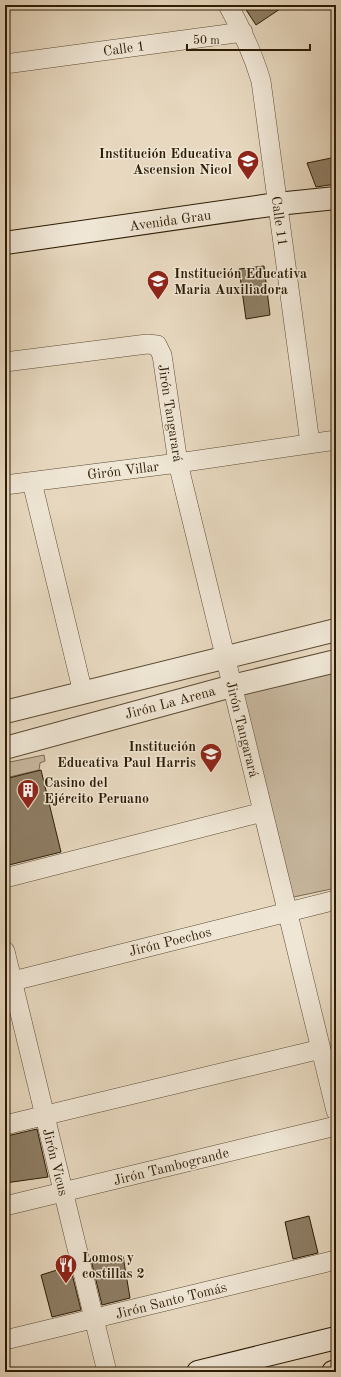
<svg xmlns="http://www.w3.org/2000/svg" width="341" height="1377" font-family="'Old Standard TT',serif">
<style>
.green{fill:#c8b89f;stroke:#7b6a52}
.building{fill:#8e7e65;stroke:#2e1c04}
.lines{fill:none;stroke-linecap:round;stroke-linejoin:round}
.minor-casing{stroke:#5c4b33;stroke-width:20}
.tertiary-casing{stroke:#5c4b33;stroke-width:24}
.secondary-casing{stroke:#2e1c04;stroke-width:24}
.primary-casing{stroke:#2e1c04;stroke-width:24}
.minor{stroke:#efe6d5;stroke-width:19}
.tertiary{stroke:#efe6d5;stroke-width:22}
.secondary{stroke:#efe6d5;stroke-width:22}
.primary{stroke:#e7d8bf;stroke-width:22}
.labels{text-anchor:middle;stroke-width:3;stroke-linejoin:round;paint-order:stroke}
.street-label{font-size:14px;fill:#2e1c04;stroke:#efe6d5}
.poi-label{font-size:14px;font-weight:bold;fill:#2e1c04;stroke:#efe6d5;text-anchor:start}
</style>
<rect width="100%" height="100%" fill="#e7d8bf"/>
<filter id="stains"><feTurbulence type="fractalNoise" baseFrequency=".005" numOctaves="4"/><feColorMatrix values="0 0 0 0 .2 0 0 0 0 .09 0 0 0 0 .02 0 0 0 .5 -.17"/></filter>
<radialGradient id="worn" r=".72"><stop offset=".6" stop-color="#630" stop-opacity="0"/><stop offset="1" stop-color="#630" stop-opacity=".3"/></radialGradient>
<path class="green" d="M336 664V888L289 898 240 688Z
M44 755 45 761 40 763 39 770 5 778V763Z"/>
<path class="building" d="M243 5H286L256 25Z
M336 157V184L316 187 307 163Z
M264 266 270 315 246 319 239 269Z
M41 770 61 852 5 866V779Z
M37 1129 48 1177 5 1183V1149L9 1147 7 1136Z
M309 1216 318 1253 293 1259 285 1222Z
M123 1256 130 1298 102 1305 91 1260Z
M70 1266 81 1310 52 1317 41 1275Z"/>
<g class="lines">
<g class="minor-casing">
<path id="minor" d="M228 5C242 30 253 54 261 81L310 443
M5 64 243 32
M5 362 147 344 157 345 162 355 178 463 336 1111
M32 482 83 693
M5 485 178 463 336 440
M5 878 263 812
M5 951 107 1372
M5 983 336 900
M5 1125 321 1049
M5 1206 336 1126
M5 1340 336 1260"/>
</g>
<g class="tertiary-casing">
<path id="tertiary" d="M5 712 336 630
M5 748 232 686 336 661"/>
</g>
<g class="secondary-casing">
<path id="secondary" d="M5 243 277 204 336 198
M198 1372 336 1338"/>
</g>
<g class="primary-casing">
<path id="primary" d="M333 1372 336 1371"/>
</g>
<use href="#minor" class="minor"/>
<use href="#tertiary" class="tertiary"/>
<use href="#secondary" class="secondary"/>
<use href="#primary" class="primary"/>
</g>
<defs>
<g id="school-pin" transform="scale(1.15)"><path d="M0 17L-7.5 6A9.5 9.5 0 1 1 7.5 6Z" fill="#8f2418" stroke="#efe6d5"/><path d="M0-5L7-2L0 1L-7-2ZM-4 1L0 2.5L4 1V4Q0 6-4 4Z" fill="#fff"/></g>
<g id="building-pin" transform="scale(1.15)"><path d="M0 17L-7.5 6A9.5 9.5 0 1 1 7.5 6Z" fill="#8f2418" stroke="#efe6d5"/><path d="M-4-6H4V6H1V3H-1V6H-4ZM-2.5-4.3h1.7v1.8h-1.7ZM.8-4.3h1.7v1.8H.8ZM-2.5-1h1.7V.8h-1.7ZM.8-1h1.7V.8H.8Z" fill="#fff"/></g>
<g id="restaurant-pin" transform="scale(1.15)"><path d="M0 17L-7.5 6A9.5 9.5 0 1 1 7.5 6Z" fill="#8f2418" stroke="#efe6d5"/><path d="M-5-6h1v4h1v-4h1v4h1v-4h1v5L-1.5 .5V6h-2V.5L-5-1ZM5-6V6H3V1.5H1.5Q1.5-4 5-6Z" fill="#fff"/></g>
</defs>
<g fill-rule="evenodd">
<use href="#school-pin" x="248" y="161"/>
<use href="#school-pin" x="158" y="281"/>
<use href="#school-pin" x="211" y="754"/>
<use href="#building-pin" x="28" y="790"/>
<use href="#restaurant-pin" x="66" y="1265"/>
</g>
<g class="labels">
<g class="street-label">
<text transform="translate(124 48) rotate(-8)" y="5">Calle 1</text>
<text transform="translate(170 220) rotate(-8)" y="5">Avenida Grau</text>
<text transform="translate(280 221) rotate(82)" y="5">Calle 11</text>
<text transform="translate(171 413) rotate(81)" y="5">Jirón Tangarará</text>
<text transform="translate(123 470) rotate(-7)" y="5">Girón Villar</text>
<text transform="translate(170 702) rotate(-15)" y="5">Jirón La Arena</text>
<text transform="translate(243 729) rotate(76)" y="5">Jirón Tangarará</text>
<text transform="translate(170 941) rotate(-14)" y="5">Jirón Poechos</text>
<text transform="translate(56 1162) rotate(76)" y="5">Jirón Vicus</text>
<text transform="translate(171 1166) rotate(-14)" y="5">Jirón Tambogrande</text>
<text transform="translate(171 1300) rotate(-14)" y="5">Jirón Santo Tomás</text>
</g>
<g class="poi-label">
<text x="232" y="158" text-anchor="end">Institución Educativa<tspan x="232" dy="16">Ascension Nicol</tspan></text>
<text x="174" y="278">Institución Educativa<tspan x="174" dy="16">Maria Auxiliadora</tspan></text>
<text x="196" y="751" text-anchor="end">Institución<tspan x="196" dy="16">Educativa Paul Harris</tspan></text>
<text x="44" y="787">Casino del<tspan x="44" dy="16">Ejército Peruano</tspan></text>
<text x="82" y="1262">Lomos y<tspan x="82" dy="16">costillas 2</tspan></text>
</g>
</g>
<rect width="341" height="1377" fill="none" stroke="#e7d8bf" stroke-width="20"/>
<rect x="6" y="6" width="329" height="1365" fill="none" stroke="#2e1c04" stroke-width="2"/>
<rect x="10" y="10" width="321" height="1357" fill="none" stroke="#2e1c04"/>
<path d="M187 44v6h123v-6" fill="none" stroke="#2e1c04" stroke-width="2"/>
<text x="193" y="44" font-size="12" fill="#2e1c04" stroke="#efe6d5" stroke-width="3" paint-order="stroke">50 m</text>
<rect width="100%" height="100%" filter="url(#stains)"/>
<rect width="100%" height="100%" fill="url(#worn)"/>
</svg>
